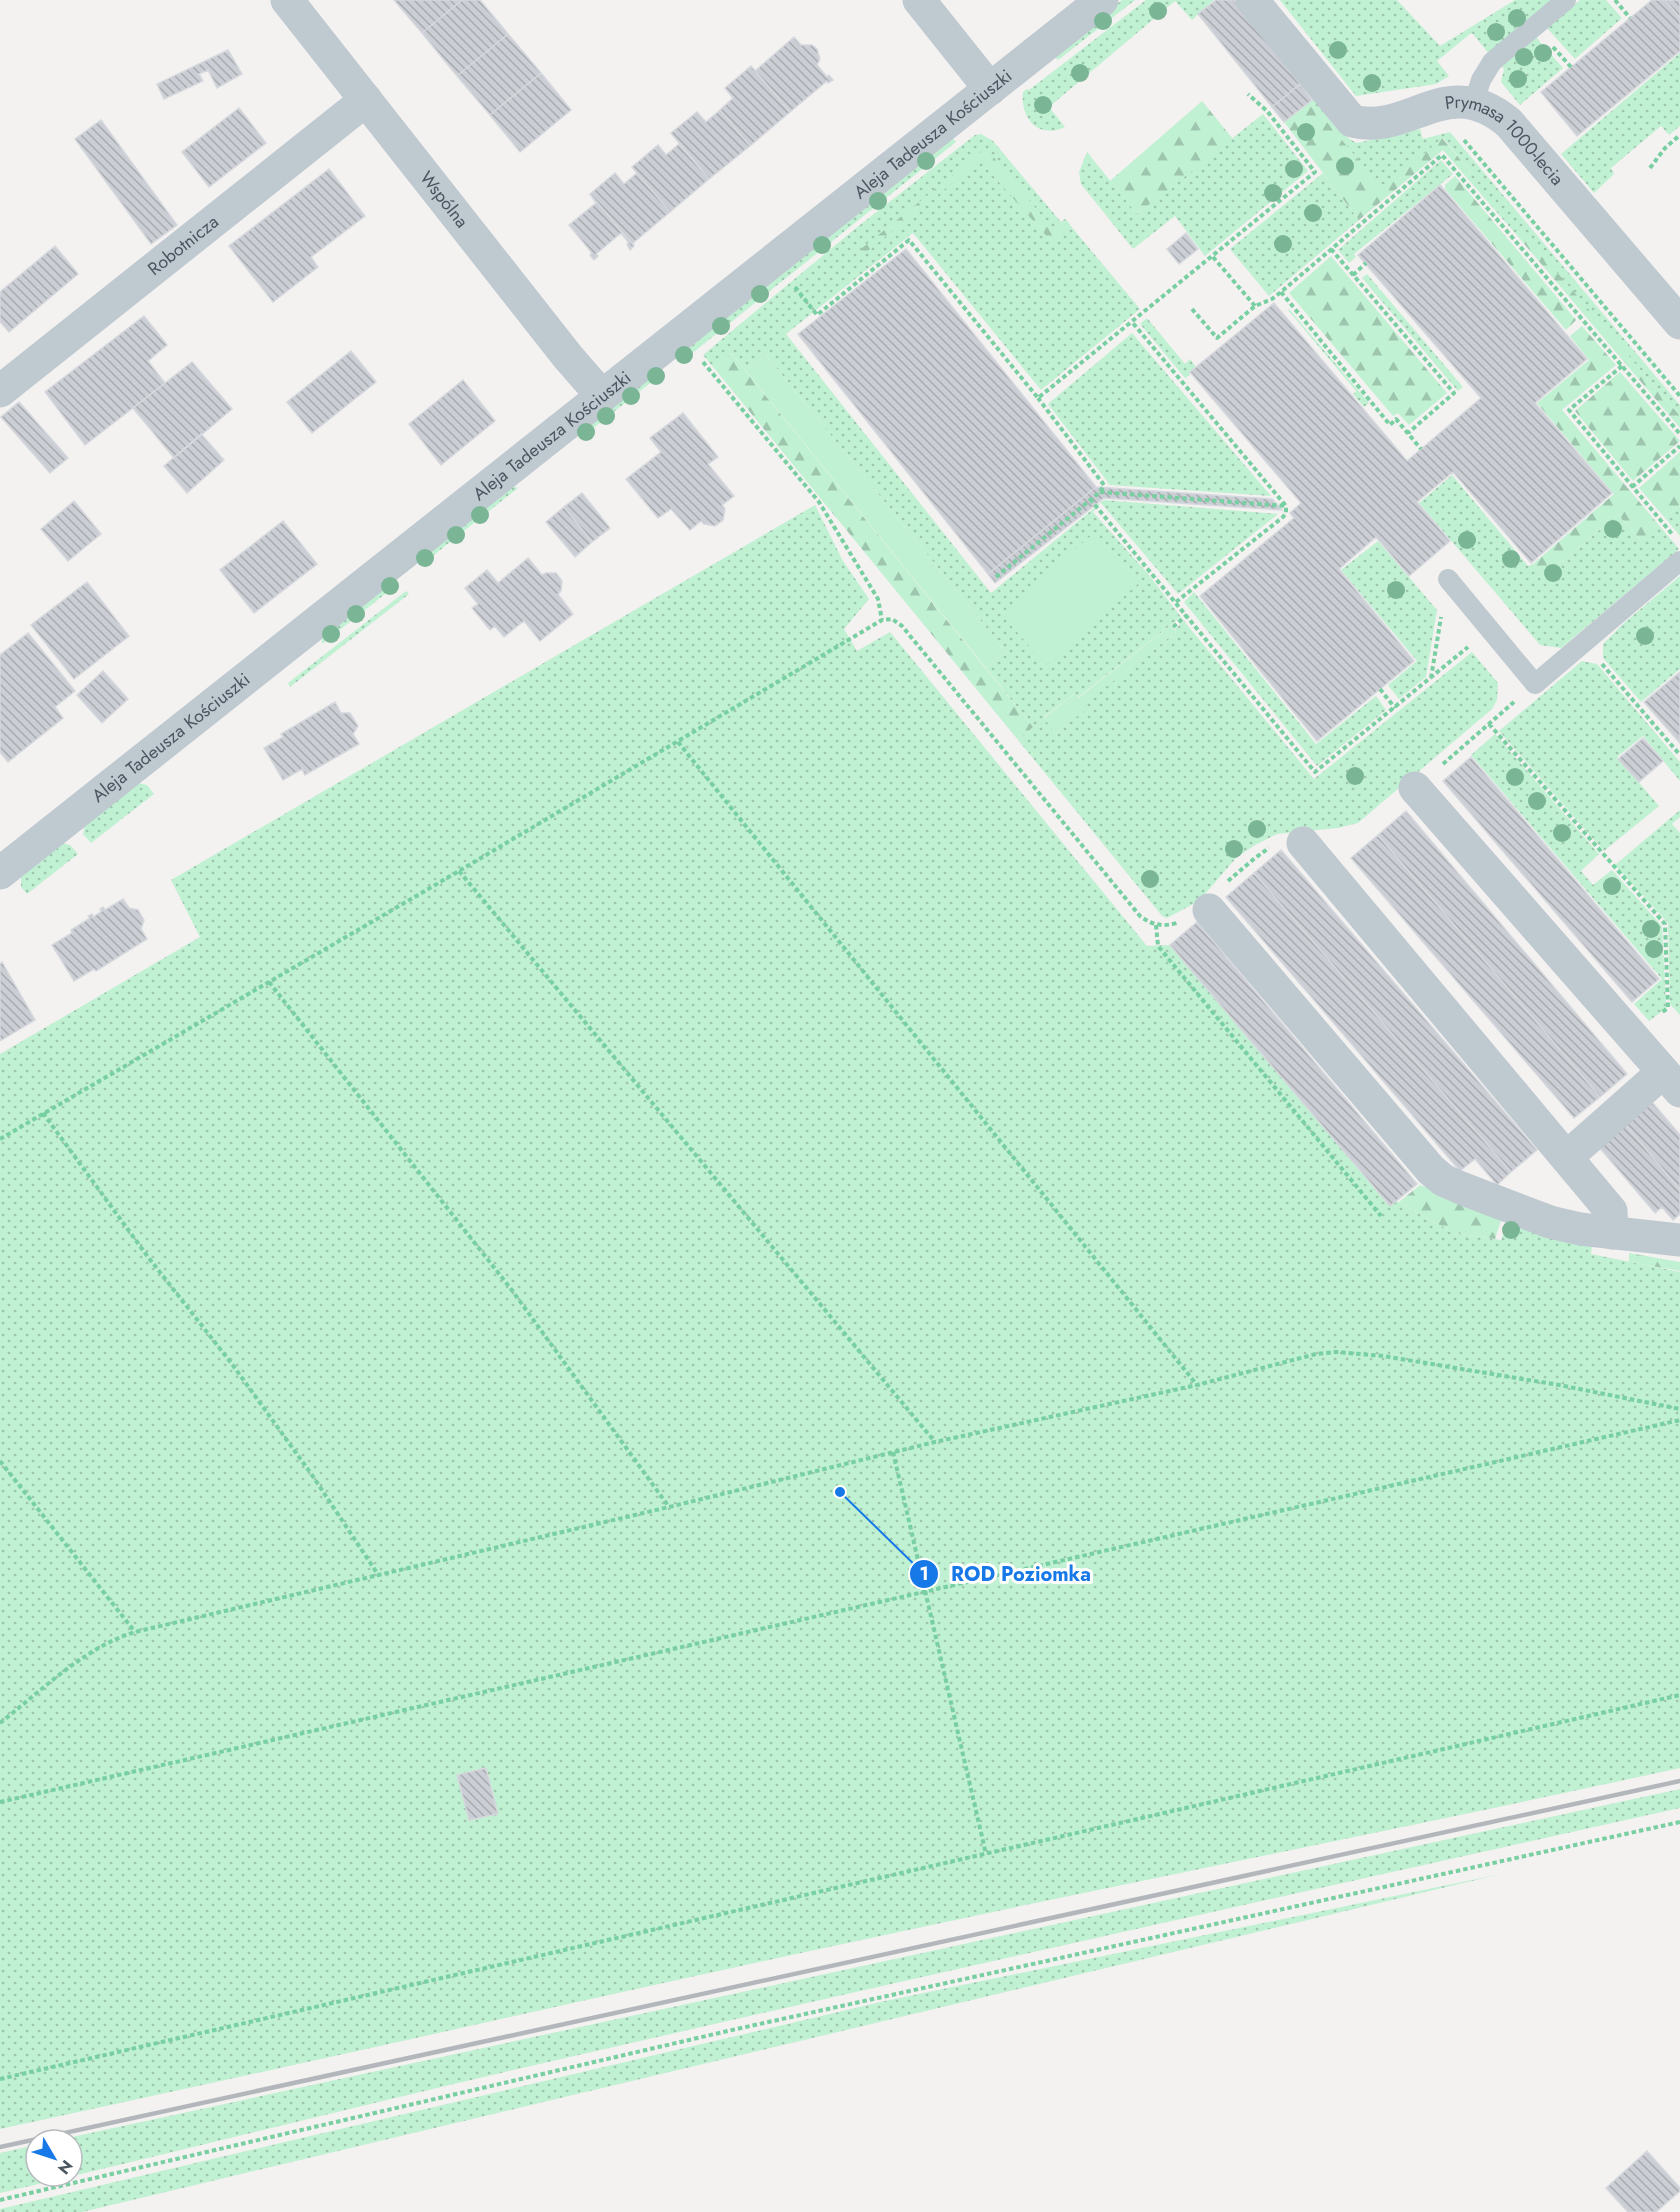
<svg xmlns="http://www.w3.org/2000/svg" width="1680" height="2212" font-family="Jost,sans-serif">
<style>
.grass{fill:url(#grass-dots)}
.forest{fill:url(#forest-firs)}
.pitch{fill:#c0f1d2}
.building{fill:url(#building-back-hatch);stroke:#d5d8dd;stroke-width:1.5}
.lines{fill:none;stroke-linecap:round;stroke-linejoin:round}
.path{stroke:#78cfa1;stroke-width:4;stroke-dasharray:4.5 3;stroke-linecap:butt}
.lane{stroke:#bfc9d0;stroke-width:20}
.street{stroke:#bfc9d0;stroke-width:33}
.rail{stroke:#b3b7bc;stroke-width:4.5}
.tree{fill:#7ab595}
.labels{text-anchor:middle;stroke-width:6;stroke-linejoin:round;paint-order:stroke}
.street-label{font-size:18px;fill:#49555f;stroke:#fff}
.leader{fill:none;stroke:#1779e8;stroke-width:2}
.callout-dot{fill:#1779e8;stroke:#fff;stroke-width:2}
.mark-label{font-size:18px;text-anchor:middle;font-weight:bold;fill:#fff}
.callout-label{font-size:20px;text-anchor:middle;font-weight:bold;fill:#1779e8;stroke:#fff;stroke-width:6;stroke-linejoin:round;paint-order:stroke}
</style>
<defs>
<pattern id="grass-dots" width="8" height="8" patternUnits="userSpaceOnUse" patternTransform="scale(1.5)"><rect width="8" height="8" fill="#c0f1d2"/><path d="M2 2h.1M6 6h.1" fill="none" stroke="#9ec6ae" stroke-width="1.8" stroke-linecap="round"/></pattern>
<pattern id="forest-firs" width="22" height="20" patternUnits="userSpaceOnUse" patternTransform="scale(1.5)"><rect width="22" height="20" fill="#c0f1d2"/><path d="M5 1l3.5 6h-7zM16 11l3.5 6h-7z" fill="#9ec6ae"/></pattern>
<pattern id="building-back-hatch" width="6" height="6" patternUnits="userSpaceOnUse" patternTransform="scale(1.5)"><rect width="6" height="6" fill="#cbced4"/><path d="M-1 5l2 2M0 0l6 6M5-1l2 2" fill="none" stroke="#a7aaaf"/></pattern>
</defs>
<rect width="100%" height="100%" fill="#f4f1f1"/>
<path class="grass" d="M1122 0H1135L1058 60 1053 55Z
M1146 0H1214L1192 20 1175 1 1049 107 1065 127C1038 140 1020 118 1023 92L1027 89 1029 90Z
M1280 0H1397L1440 46 1515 0H1554L1490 55 1472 33 1470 34 1437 61 1449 76 1436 84 1356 96Z
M1580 0H1606L1622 18 1575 59 1547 28Z
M1534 35 1563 68 1520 105 1501 82 1504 69 1502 67Z
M1680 53V126L1669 135 1661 126 1611 168 1614 174 1594 193 1561 154Z
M1313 99C1326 114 1339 135 1357 143L1420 129 1423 139 1450 132 1680 405V416L1520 230 1515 233 1466 177 1471 172 1443 138 1383 190 1310 102Z
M1263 114 1308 171 1205 256 1175 216 1133 249 1081 184 1079 172 1087 152 1137 214Z
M981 134 993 141 1061 222 1065 219 1140 309 1041 390 913 233 786 334 991 593 1104 500 1278 514 1178 594 1101 503 1093 512 1149 575 1181 617 1077 698 1074 694 1044 717 1055 733 1086 709 1083 704 1176 632 1175 629 1184 621 1314 779 1472 652 1498 683 1497 700 1492 709 1358 823 1338 828 1277 834 1255 845 1236 858 1199 901 1167 918 1162 916 1018 740 1033 727 986 668 1006 652 766 355 746 371 732 354 714 368 703 355 856 228 975 135Z
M951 136 956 142 685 359 681 353Z
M1441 160 1453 174 1354 254 1356 257 1349 263 1338 250Z
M1323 173 1359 220 1269 296 1230 249Z
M1367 274 1463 387 1458 391 1362 278Z
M1289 309 1369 403 1364 407 1353 394 1356 391 1288 310Z
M1147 318 1185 364 1190 359 1196 367 1189 372 1190 375 1185 378 1140 324Z
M1132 333 1271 496 1110 485 1048 404Z
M660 368 664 372 586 434 583 432 579 435Z
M1452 475 1528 566 1533 564 1544 577 1618 514 1639 539 1658 524 1679 549 1561 648 1540 645 1419 503Z
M512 486 518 488 420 566 419 560Z
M815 505 843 561 869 599 844 629 857 651 890 632 1147 946 1170 945 1390 1206 1397 1201 1454 1233 1501 1240 1510 1217 1592 1246 1591 1254 1680 1272V1768C1388 1832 1094 1889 801 1953 534 2011 267 2072 0 2129V1054L200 937 171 880Z
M1680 505V536L1665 518Z
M1378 541 1437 610 1426 677 1399 699 1388 685 1417 661 1341 570Z
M1680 576V669L1641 702 1603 658V644L1624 623Z
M394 580 399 583 322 644V637Z
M406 591 409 594 290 687 288 683Z
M1194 592 1316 744 1376 696 1386 710 1317 766 1184 602Z
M1582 661 1597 664 1680 762V781L1643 736 1617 757 1659 806 1604 851 1499 731Z
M1495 734 1599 854 1581 871 1593 885 1612 870 1662 926 1666 1008 1649 1021 1634 1004 1662 979 1471 755Z
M138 783 147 785 154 794 91 843 83 834 85 825Z
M1680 810V817L1672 824 1680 833V1015L1670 1004 1668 923 1615 865Z
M62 843 70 845 78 854 27 894 21 887V877Z
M1680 1789V1808C1288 1895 896 1982 505 2072 337 2111 169 2154 0 2193V2153L36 2145V2176H72V2140H58Z
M1501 1874 82 2212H0V2209L885 2001Z"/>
<path class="forest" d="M1202 101 1233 139 1137 214 1110 181Z
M1310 102 1383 189 1442 138 1471 172 1466 177 1443 150 1359 220 1284 122Z
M986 148 1053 229 1065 219 1070 224 1051 241 980 161 860 257 856 253Z
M1455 176 1576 320 1566 330 1445 189V185Z
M1520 229 1680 416V428L1515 233Z
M1331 256 1447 393 1409 425 1398 413 1393 416 1289 293Z
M1582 326 1616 365 1562 410 1658 524 1640 540 1618 514 1544 577 1533 564 1614 494 1537 403 1589 360 1570 336Z
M732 354 1033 727 1018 740 714 368Z
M1620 372 1680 441 1633 481 1575 411Z
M1680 452V505L1665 518 1639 488Z
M1420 1185 1503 1215 1495 1239 1454 1233 1399 1202Z
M1629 1253 1680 1262V1271L1629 1262Z"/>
<path class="pitch" d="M766 355 1006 652 986 668 746 371Z
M1095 532 1139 583 1046 665 1001 614Z
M1171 625 1176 632 1084 704 1087 709 1055 733 1044 718 1074 694 1078 698Z"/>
<path class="building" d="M394 0H462L422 33Z
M462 0H480L508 34 457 76 422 33Z
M1216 0H1234L1300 84 1272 107 1198 14Z
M1652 0H1665L1680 18V51L1577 136 1541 92Z
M1665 0H1680V18Z
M508 34 541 73 490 115 457 76Z
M794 37 801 45H812L817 49 820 59 817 65 827 77 829 75 833 80 828 83 827 81 790 112 755 71Z
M228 50 242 74 217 88 208 70 199 74 203 81 164 99 157 84Z
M751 66 790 112 750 146 720 110 733 98 725 88Z
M541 73 571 110 520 152 490 115Z
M1300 84 1312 100 1284 122 1272 107Z
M239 108 266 143 209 187 182 152Z
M720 110 750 146 709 179 671 133 697 112 706 122Z
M101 120 177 225 151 244 75 139Z
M679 144 709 179 670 212 632 167 658 145 666 155Z
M329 169 365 216 311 257 318 267 273 302 229 246Z
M615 173 624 184 637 173 670 212 633 243 634 246 590 194Z
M1440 185 1587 359 1535 403 1612 493 1531 563 1453 472 1417 502 1450 541 1429 559 1409 576 1376 537 1339 569 1414 661 1317 741 1200 596 1294 518 1290 513 1301 503 1190 372 1274 303 1407 461 1481 398 1358 255Z
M590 194 634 246 630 250 627 244 629 243 621 233 596 254 598 256 594 260 590 255 592 253 569 225 596 203Z
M1186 233 1198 249 1179 264 1167 249Z
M55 246 78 274 9 332 0 322V292Z
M906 249 1096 487 988 574 798 334Z
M144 316 167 345 148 361 165 383 85 445 45 392Z
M351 351 376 382 312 433 287 402Z
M192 362 232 409 174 458 133 408Z
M463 380 495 421 441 465 409 424Z
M19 402 68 458 50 473 1 417Z
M683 413 718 457 708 464 734 496 722 505 725 509 723 520 715 526 704 524 701 521 690 530 671 509 658 518 626 479 661 452 650 438Z
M201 434 224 460 187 493 164 466Z
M1096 487 1272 499 1282 510 1104 498 995 583 988 574Z
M582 493 610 528 592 542 564 507Z
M74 501 101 534 68 561 41 529Z
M564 507 592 542 575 557 546 522Z
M283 521 317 564 254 613 220 570Z
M528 558 542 575 546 573H556L562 581 561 591 558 594 573 614 540 641 524 621 504 637 495 626 490 630 472 608 478 604 465 588 487 570 498 583Z
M87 582 129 636 74 679 31 625Z
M28 633 75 691 55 707 63 718 8 762 0 752V655Z
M103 671 128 699 102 723 77 695Z
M1680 672V743L1644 702Z
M335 702 341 713H350L358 726 353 734 359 744 305 775 302 769 283 780 264 748 283 737 281 734Z
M1643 738 1663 761 1639 782 1618 759Z
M1471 757 1659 979 1632 1002 1443 781Z
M1406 811 1627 1074 1600 1097 1378 835Z
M1378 835 1600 1097 1574 1118 1351 858Z
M1281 850 1537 1150 1511 1172 1254 873Z
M1254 873 1511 1172 1497 1185 1475 1159 1460 1171 1226 897Z
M123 899 129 908 138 910 144 920 141 929 147 939 96 971 94 969 74 981 52 945 72 933 71 930 90 918 88 916 92 914 93 917 102 911 100 909 103 907 105 910Z
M1197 922 1417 1184 1390 1206 1170 945Z
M2 962 35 1020 0 1041V964Z
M1652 1102 1680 1135V1190L1625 1124Z
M1625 1124 1680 1190V1214L1673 1220 1662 1207 1655 1213 1599 1147Z
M486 1768 498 1814 469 1820 457 1775Z
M1647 2151 1680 2188V2191L1656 2212H1628L1606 2188Z"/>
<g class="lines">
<path class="path" d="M1615 0 1630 18
M1553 47 1571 67
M1464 140 1680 396
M1650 168 1665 148 1680 135
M1331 249 1454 393 1408 433
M1213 257 1255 306
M1353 275 1366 263
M795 287 817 315 909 240 1038 398 1315 172 1267 111 1248 94
M1281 292 1390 425 1396 419 1421 449
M1192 309 1217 338 1255 306 1272 299 1281 292 1442 155 1680 434
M703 362 819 502 878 599 882 620
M1622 366 1569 410 1672 534
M1632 487 1680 446
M1100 492 1286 506 1132 322
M1090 499 1315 772 1468 647
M996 577 1100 492 1104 485 1038 398
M1176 602 1283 517 1286 513V506
M1173 627 1187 615
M1602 664 1680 755
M1431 678 1441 617
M1380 689 1395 708
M1489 724 1665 924 1668 1008 1661 1013
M678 742 1197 1385
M1443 764 1514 702
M459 871 935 1442
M1228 881 1255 858 1269 848
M1156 925 1158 946 1381 1216
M269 982 511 1289 669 1507
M43 1113 148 1257 232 1364 312 1475 379 1576
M0 1139 459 871 882 620 892 619 902 626 1140 916C1152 925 1162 927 1177 923
M893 1452 986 1854
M0 1461 135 1632
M0 1723C41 1691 85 1647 135 1632L669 1507 935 1442 1197 1385 1316 1354 1337 1352 1383 1356 1559 1385 1680 1409
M0 1802 1680 1420
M0 2079 1680 1695
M0 2200 732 2030 1680 1822"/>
<path class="lane" d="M1474 102 1481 80 1492 62 1566 0
M1448 579 1535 684 1680 561"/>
<g class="street">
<path id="s1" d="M287 0 568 357 602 396"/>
<path d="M919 0 990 89"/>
<path id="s2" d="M1252 0 1352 121C1411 136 1446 70 1509 123L1680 323"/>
<path id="s3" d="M0 391 366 100"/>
<path d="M1415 788 1680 1091"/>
<path d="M1303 843 1611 1211 1612 1233"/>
<path id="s4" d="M0 873 1102 0"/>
<path d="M1209 910 1431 1170 1443 1180 1461 1188 1550 1222 1580 1229 1680 1240"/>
<path d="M1567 1157 1663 1072"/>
</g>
<path class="rail" d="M0 2147 1680 1781"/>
</g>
<g class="tree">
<circle cx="1158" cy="11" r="9"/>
<circle cx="1517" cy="18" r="9"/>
<circle cx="1103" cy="21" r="9"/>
<circle cx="1496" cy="32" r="9"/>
<circle cx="1338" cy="50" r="9"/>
<circle cx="1543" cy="53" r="9"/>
<circle cx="1524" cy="57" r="9"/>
<circle cx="1080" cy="73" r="9"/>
<circle cx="1518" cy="79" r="9"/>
<circle cx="1372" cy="83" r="9"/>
<circle cx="1043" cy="105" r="9"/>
<circle cx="1306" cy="132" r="9"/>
<circle cx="926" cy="161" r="9"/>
<circle cx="1345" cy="166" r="9"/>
<circle cx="1294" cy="169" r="9"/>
<circle cx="1273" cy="193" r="9"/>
<circle cx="878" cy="201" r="9"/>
<circle cx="1313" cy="213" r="9"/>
<circle cx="1283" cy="244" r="9"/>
<circle cx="822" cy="245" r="9"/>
<circle cx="760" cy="294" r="9"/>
<circle cx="721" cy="326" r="9"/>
<circle cx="684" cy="355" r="9"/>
<circle cx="656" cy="376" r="9"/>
<circle cx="631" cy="396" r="9"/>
<circle cx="606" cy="416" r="9"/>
<circle cx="586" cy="432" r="9"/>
<circle cx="480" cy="515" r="9"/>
<circle cx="1613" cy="529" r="9"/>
<circle cx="456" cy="535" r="9"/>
<circle cx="1467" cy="540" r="9"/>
<circle cx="425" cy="558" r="9"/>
<circle cx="1511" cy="559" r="9"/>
<circle cx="1553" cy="573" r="9"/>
<circle cx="390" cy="586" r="9"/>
<circle cx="1396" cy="590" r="9"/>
<circle cx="356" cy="614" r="9"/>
<circle cx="331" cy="634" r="9"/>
<circle cx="1645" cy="636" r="9"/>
<circle cx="1355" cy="776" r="9"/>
<circle cx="1515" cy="777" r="9"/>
<circle cx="1537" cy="801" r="9"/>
<circle cx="1257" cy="829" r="9"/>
<circle cx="1562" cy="833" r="9"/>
<circle cx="1234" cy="849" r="9"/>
<circle cx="1150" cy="879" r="9"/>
<circle cx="1612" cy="886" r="9"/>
<circle cx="1651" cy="929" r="9"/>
<circle cx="1654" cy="949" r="9"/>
<circle cx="1511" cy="1230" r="9"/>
</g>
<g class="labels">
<g class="street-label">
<text dy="6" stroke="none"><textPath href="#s4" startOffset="1190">Aleja Tadeusza Kościuszki</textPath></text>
<text dy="6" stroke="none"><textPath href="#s2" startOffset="327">Prymasa 1000-lecia</textPath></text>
<text dy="6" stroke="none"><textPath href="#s1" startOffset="254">Wspólna</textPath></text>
<text dy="6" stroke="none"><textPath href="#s3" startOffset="234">Robotnicza</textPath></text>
<text dy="6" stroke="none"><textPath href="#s4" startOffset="704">Aleja Tadeusza Kościuszki</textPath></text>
<text dy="6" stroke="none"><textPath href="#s4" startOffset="218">Aleja Tadeusza Kościuszki</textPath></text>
</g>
</g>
<path class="leader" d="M840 1492L924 1574"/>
<g class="callout-dot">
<circle cx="840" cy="1492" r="6"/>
<circle cx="924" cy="1574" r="15"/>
</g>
<g class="mark-label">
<text x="924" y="1580">1</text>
</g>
<g class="callout-label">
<text x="1021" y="1581">ROD Poziomka</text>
</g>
<g transform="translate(54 2158) rotate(129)"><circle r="28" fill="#ffffff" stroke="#b6bbbf" stroke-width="1.5"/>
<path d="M0-4.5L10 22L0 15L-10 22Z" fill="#1779e8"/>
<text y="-9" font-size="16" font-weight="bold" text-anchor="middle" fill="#49555f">N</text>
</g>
</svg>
